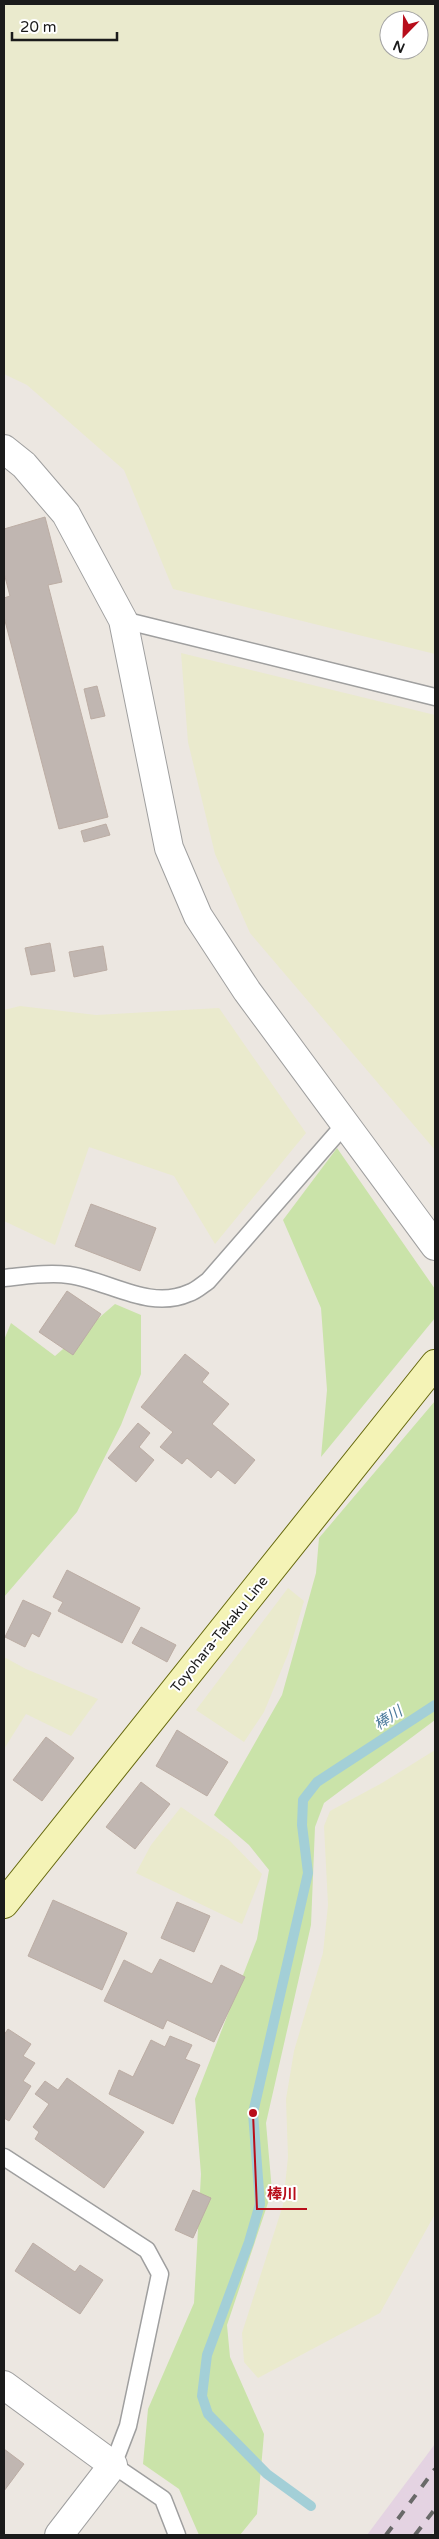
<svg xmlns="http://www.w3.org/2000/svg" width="439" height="2539" font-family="'Varela Round','Noto Sans JP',sans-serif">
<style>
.industrial{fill:#e4d3e2}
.farmland{fill:#eaeacd;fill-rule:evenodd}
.grass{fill:#cae3a9}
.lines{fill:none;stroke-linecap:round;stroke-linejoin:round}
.stream{stroke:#a3cfd7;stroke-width:10}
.building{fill:#c0b6b1;stroke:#bcada4}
.lane-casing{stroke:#9f9f9f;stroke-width:19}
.street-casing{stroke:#9f9f9f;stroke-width:30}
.secondary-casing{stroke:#65680c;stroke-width:30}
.lane{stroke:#fff;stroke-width:16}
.street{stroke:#fff;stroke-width:28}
.secondary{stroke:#f4f3b6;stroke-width:28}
.rail{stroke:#696969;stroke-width:4;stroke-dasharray:10 10;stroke-linecap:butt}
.labels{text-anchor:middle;stroke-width:4;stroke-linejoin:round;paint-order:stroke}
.street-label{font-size:14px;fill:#1b1b1b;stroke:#fff}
.water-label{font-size:15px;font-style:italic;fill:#4c7a9c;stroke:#fff}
.leader{fill:none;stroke:#b80d1a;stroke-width:2}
.callout-dot{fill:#b80d1a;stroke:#fff;stroke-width:2}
.callout-label{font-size:15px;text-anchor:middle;font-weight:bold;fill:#b80d1a;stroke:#fff;stroke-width:4;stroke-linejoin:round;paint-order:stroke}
</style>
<rect width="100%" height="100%" fill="#ece7e1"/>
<path class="industrial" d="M435 2444V2530L431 2535H367Z"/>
<path class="farmland" d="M4 4H435V654L173 589 124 470 27 385 4 374ZM389 20H419V50H389Z
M181 653 435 715V1150L250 933 215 854 188 742Z
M20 1006 96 1015 219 1008 306 1133 215 1244 174 1176 89 1147 55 1245 4 1221V1010Z
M288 1588 304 1601 288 1654 264 1712 244 1742 196 1710Z
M4 1657 26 1669 98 1699 71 1736 26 1714 4 1749Z
M435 1750V2214L380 2313 258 2378 244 2362 242 2333 283 2205 288 2157 286 2099 294 2051 323 1953 328 1905 324 1826 330 1811 382 1783Z
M181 1807 229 1840 262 1874 242 1924 136 1873 151 1845Z"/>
<path class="grass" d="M337 1148 435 1289V1318L321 1457 327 1390 321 1308 283 1220Z
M115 1304 141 1315V1374L121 1425 77 1512 4 1597V1340L11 1323 55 1356Z
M435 1401V1720L324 1803 315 1827 311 1925 266 2123 272 2191 227 2325 230 2357 264 2434 257 2514 240 2535H199L179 2489 143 2464 148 2409 194 2303 201 2174 195 2099 257 1939 269 1870 249 1845 214 1815 282 1695 316 1573 319 1538Z"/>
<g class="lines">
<path class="stream" d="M311 2506 267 2474 208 2414 202 2396 207 2355 249 2242 260 2204 253 2113 308 1873 302 1825 303 1800 317 1782 435 1705"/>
</g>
<path class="building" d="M45 517 62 582 48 585 108 817 59 829 4 617V598L10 596 4 573V529Z
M97 686 105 716 91 719 84 689Z
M106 824 110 835 84 842 81 831Z
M50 943 55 971 31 975 25 948Z
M103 946 107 970 74 977 69 952Z
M91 1204 156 1228 140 1271 75 1246Z
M67 1291 101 1314 73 1355 39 1332Z
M185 1354 209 1373 202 1382 229 1404 212 1424 255 1460 235 1484 218 1470 211 1478 187 1458 182 1464 160 1447 173 1432 141 1407Z
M138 1423 150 1433 139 1447 154 1460 136 1482 108 1458Z
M67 1570 140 1608 122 1643 58 1611 63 1602 53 1597Z
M23 1600 51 1613 39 1637 32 1633 25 1647 5 1637Z
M141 1627 176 1645 167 1662 132 1643Z
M177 1730 228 1762 207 1796 156 1766Z
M46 1737 74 1758 42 1801 13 1780Z
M141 1782 170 1804 135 1849 106 1827Z
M53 1900 127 1933 102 1990 28 1956Z
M177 1902 210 1916 194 1952 161 1938Z
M160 1959 212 1984 221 1965 245 1977 214 2042 167 2020 163 2029 104 2001 124 1960 152 1974Z
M8 2029 31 2044 23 2056 35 2063 23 2081 31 2086 9 2121 4 2118V2035Z
M170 2036 192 2045 185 2059 200 2065 173 2124 109 2094 119 2070 133 2077 151 2040 165 2047Z
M67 2078 144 2132 104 2188 35 2139 39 2132 33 2127 49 2104 35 2094 45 2081 58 2090Z
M193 2190 211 2198 193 2238 175 2230Z
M33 2243 75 2272 80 2265 103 2280 80 2314 15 2271Z
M4 2449 24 2464 4 2491Z"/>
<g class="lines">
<g class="lane-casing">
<path id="lane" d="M123 620 435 697
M4 1278C25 1276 47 1272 69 1275 108 1280 149 1311 189 1293 196 1291 202 1285 208 1281L345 1124
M4 2157 147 2250 160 2274 128 2426 113 2465 163 2499 177 2535"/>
</g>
<g class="street-casing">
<path id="street" d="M4 449 24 465 66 514 123 620 169 848 198 916 247 991 435 1246
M4 2385 113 2465 59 2535"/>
</g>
<g class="secondary-casing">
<path id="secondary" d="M4 1904 435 1364"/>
</g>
<use href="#lane" class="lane"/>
<use href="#street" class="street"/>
<use href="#secondary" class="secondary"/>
<path class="rail" d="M386 2535 435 2469
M415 2535 435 2509"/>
</g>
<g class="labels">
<g class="street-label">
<text transform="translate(219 1634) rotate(-51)" y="5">Toyohara-Takaku Line</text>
</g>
<g class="water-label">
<text transform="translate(388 1718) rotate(-33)" y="5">棒川</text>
</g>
</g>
<path class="leader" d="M253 2113L257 2209H307"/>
<circle class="callout-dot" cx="253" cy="2113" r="5"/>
<g class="callout-label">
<text x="282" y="2199">棒川</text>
</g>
<rect width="439" height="2539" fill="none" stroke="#1b1b1b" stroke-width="10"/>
<g transform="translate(404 35) rotate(203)"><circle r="24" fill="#ffffff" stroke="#a4a4a4"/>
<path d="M0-4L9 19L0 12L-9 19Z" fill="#b80d1a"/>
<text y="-8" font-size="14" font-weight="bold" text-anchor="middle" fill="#1b1b1b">N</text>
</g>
<path d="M12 32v8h105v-8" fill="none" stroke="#1b1b1b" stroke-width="2.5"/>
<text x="20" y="32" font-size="15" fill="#1b1b1b" stroke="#ffffff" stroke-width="4" paint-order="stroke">20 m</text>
</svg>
